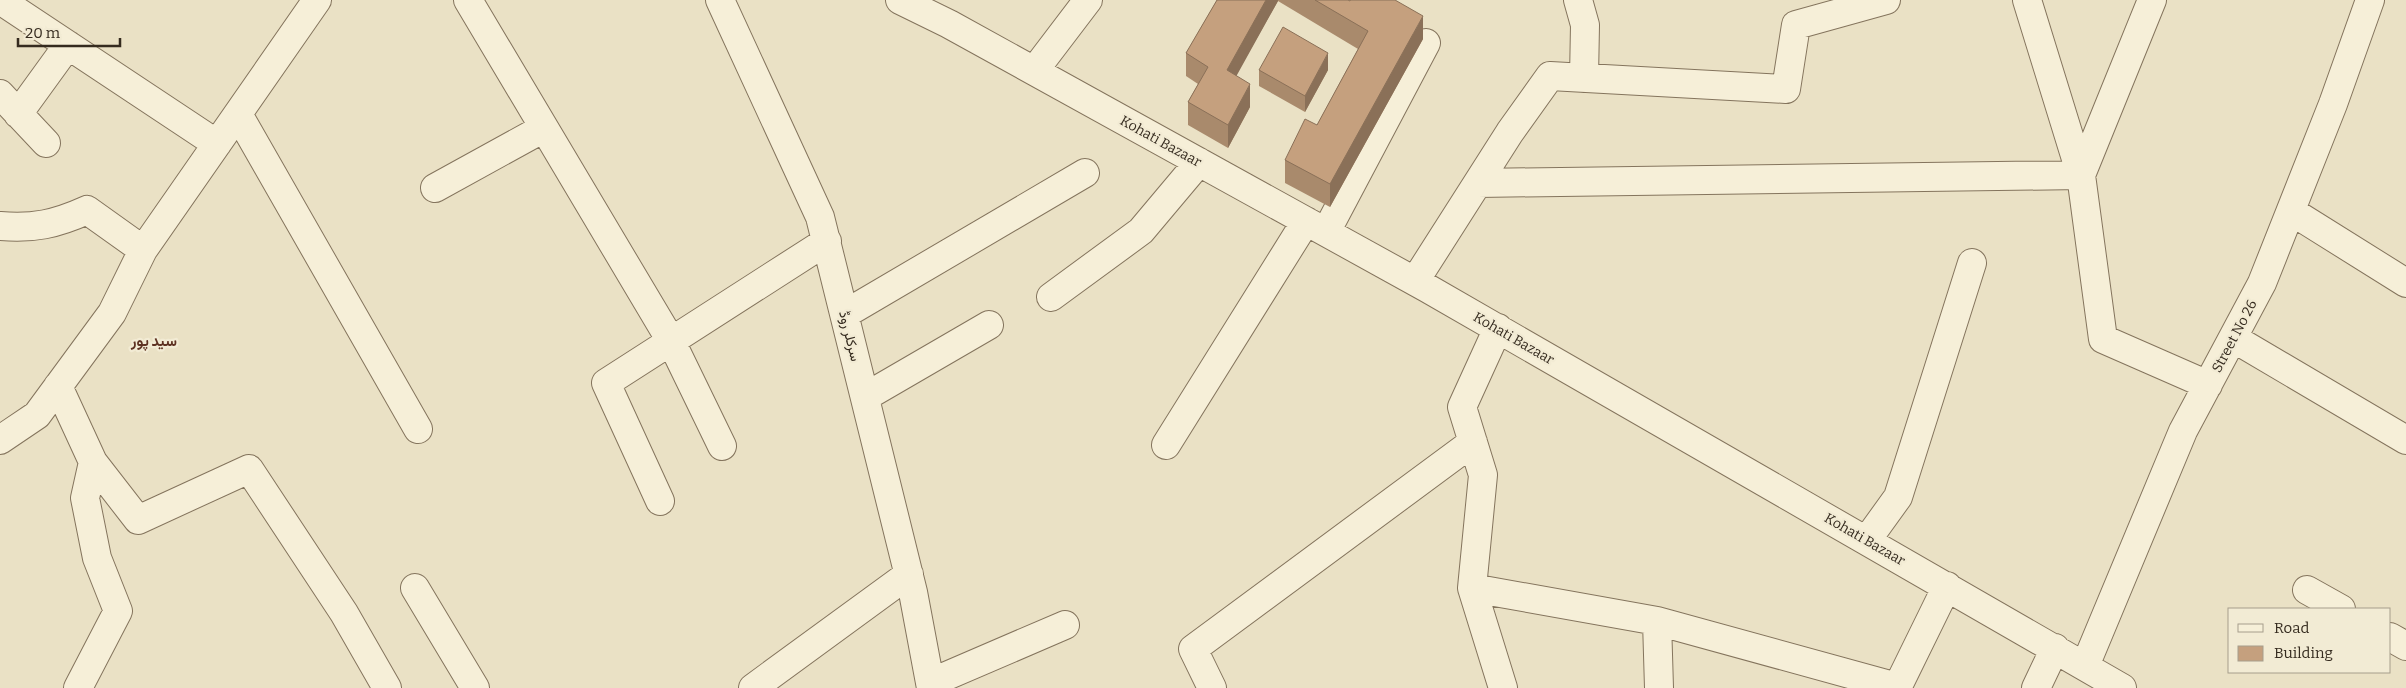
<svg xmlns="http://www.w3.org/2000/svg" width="2406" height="688" font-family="Bitter,Vazirmatn,serif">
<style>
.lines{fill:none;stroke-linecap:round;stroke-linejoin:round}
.minor-casing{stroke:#84745d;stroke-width:30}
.minor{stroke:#f6efd8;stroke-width:28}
.wall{fill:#a98a6c}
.shaded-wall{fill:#8a7058}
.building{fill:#c5a07e;stroke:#8a7058}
.labels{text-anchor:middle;stroke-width:4.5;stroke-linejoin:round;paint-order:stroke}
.street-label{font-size:14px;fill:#352b1f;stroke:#f2ebd4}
.neighbourhood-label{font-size:15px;font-weight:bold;fill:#5e3222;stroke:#f2ebd4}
</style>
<rect width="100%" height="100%" fill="#eae1c5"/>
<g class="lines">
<g class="minor-casing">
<path id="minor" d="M0 0 217 144
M468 0 671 341 722 446
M720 0 820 217 913 592 931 688
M900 0 949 24 1427 288 2122 688
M1578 0 1585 25 1584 78
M2027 0 2081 175 2103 339 2208 385
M1034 71 1088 0
M0 94 46 143
M18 114 68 45
M238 114 418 429
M1478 183 2081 175 2152 0
M435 188 544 128
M2291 211 2406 283
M0 226C33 229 56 224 87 210L143 250
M1326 232 1426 43
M1415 281 1510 132 1550 76 1786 89 1796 25 1886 0
M1051 297 1141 231 1199 162
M845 314 1085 173
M1498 328 1462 407 1483 475 1472 588 1503 688
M2233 338 2406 440
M58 386 93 462 138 520 249 469 344 613 387 688
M865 397 989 325
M0 440 37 415 112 313 143 250 317 0
M1166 445 1306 221
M660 501 606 383 827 241
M1867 540 1898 497 1972 263
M415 588 475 688
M1472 588 1657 621 1897 687
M2307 590 2341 609
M1657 621 1659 688
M2390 637 2406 646
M2085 666 2183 431 2262 283 2333 104 2370 0
M930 683 1065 625
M78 688 118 611 97 558 85 498 93 462
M753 688 909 574
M1212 688 1193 649 1473 442
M1897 688 1947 586
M2036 688 2055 648"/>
</g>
<use href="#minor" class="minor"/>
</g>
<path class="wall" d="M1217 0H1348L1423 39 1330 207 1285 183V160L1317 125 1358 49 1278 1 1236 75 1250 107 1228 148 1188 125V102L1198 84 1186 76V53Z
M1259 70H1328L1305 112 1259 86Z"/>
<path class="shaded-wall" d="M1266 0H1278V1L1227 93V70Z
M1423 16V39L1330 207V184Z
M1328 53V70L1305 112V96Z
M1250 84V107L1228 148V125Z"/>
<path class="building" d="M1217 0H1266L1227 70 1250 84 1228 125 1188 102 1208 67 1186 53Z
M1315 0H1348L1350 1V0H1395L1423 16 1330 184 1285 160 1305 119 1317 125 1368 31Z
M1283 27 1328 53 1305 96 1259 70Z"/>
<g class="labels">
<g class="street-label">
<text transform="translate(1161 141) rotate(29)" y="5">Kohati Bazaar</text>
<text transform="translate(850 336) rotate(76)" y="5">سرکلر روڈ</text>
<text transform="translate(2234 336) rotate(-62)" y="5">Street No 26</text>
<text transform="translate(1514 338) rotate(30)" y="5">Kohati Bazaar</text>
<text transform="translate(1865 539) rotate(30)" y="5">Kohati Bazaar</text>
</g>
<g class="neighbourhood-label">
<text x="154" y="346">سید پور</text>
</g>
</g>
<rect x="2228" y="608" width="162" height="65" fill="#f2ebd4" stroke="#a69e8c"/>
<rect x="2238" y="624" width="25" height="8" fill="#f6efd8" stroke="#a69e8c"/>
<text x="2274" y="633" font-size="15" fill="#352b1f">Road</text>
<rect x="2238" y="646" width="25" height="15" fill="#c5a07e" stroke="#a69e8c"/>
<text x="2274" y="658" font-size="15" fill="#352b1f">Building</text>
<path d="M18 38v8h102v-8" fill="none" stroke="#352b1f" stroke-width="2.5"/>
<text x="25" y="38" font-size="15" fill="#352b1f" stroke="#f2ebd4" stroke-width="4" paint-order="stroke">20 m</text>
</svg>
